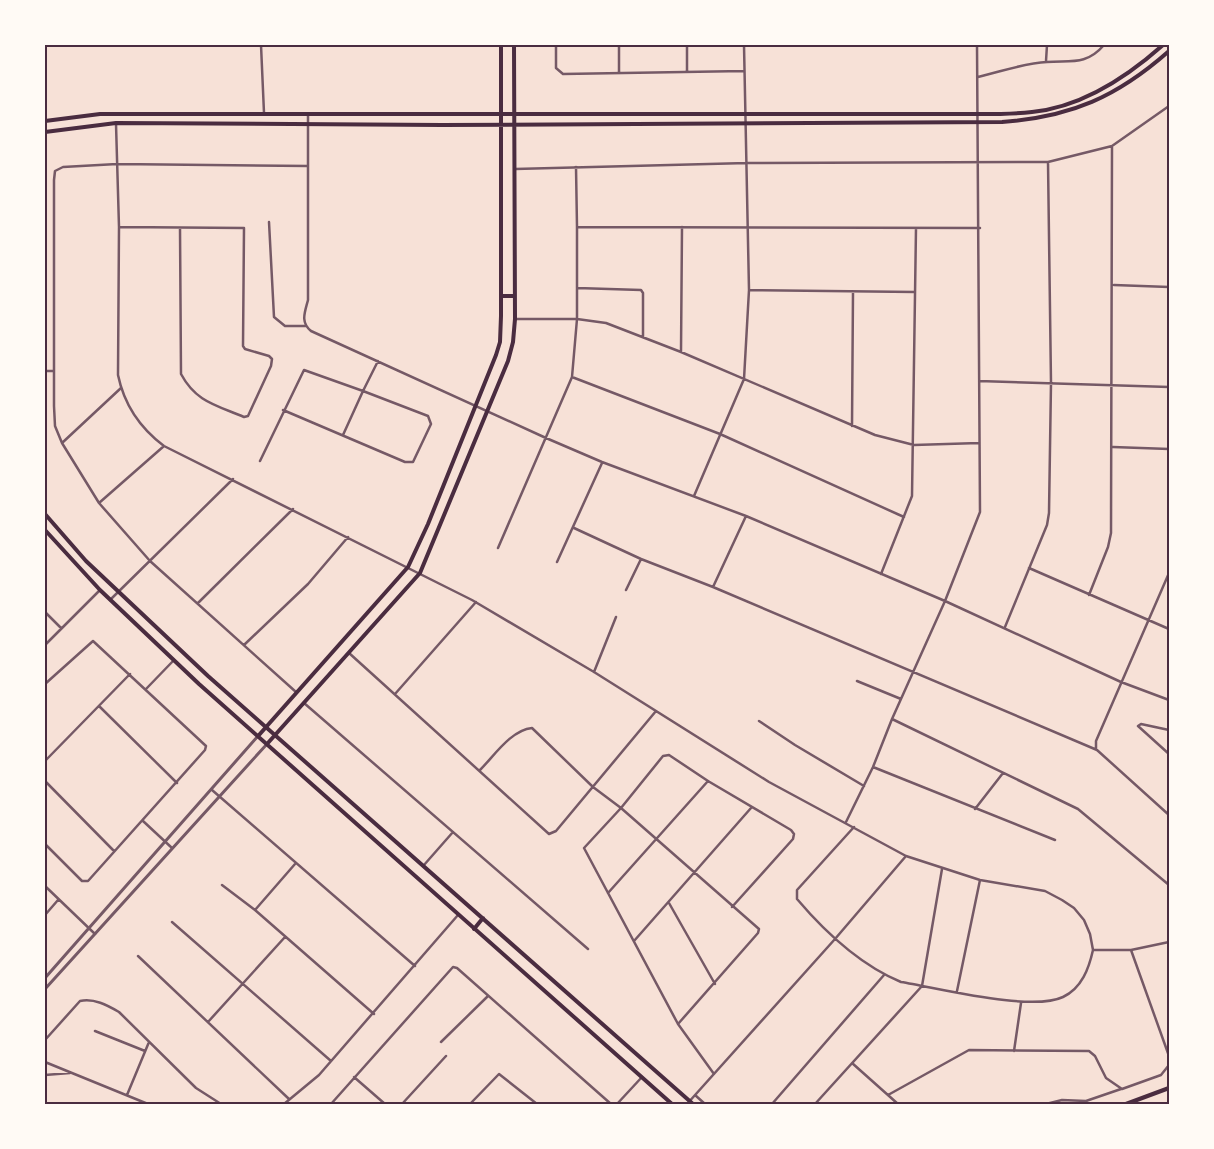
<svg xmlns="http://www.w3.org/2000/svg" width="1214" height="1149" font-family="'DejaVu Sans',sans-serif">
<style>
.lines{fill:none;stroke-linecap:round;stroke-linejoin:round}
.minor{stroke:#755966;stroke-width:2.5}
.tertiary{stroke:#755966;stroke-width:3}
.secondary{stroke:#4a2c40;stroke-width:4}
.trunk{stroke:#4a2c40;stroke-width:4.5}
.neatline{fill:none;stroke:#4a2c40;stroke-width:2}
</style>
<rect width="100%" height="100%" fill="#f7e1d7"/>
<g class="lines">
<path class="minor" d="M261 45 264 113
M556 45V68L563 74 744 71
M619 45V73
M687 45V72
M1046 61 1047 45
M978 77C1000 72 1024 63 1047 62 1070 60 1086 66 1104 45
M308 114V300C305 312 300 322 311 331L546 438 602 462 746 516 945 601 1121 682 1169 700
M116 124 119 227 118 375C124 404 140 428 164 446L472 600 594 672 769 782 906 856 980 880 1045 891 1062 900 1074 908 1084 920 1090 934 1093 950
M576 167 577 227
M515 169 747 163 1048 162 1112 146 1169 106
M269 222 274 317 285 326H305
M119 227 244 228 243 346 245 349 269 356 272 359 271 366 248 416 244 417C216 405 196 402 181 374L180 228
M1114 285 1169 287
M577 288 641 290 643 293V337
M749 290 915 292
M515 319H577L606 323 681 352 875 435 914 445 979 443
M681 352 682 227
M45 371H53
M572 377 720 434 904 517
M979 381 1169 387
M283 410 405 462H413L431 424 428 416 363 391 378 361
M852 426 853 292
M62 443 121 388
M1113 447 1169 449
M260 461 304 370 363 391 343 435
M694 496 744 379 749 290 744 45
M99 503 164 446
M574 528 641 559 713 587 1097 750 1169 815
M498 548 572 377 577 319V227L980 228
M557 562 602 463
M1029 568 1169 629
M881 574 912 496 916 228
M713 587 746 516
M626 590 641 559
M1089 595 1108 547 1111 533 1112 146
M110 600 233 479
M198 603 293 509
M45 612 61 628
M1005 627 1047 525 1049 513 1051 383 1048 162
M45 645 100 590
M244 645 308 584 348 537
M349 653 549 834 556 831 656 711
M594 672 616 617
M857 681 901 699
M45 684 93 641 206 746 205 750 88 881H82L45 844
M146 689 174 660
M296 692 150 561 99 503 62 443 55 426 54 406V180L55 171 63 167 117 164 308 166
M395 694 476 602
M304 703 588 949
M100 707 177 783
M892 719 1078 809 1169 885
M759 721 795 745 864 786
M1138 726 1169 754
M1138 726 1141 724 1169 730
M1096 748V741L1169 573
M45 761 130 674
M873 767 1055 840
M480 770C494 756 511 730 532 728L593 787 621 808 759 929 758 933 678 1024
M45 781 114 851
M708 781 791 830 794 834 793 839 732 907
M212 790 415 966
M975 809 1003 773
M143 821 172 848
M846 822 873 767 892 719 945 601 980 512 977 45
M854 827 797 890V899C825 932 860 965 901 982 939 988 1031 1012 1063 997 1082 988 1089 968 1093 950H1131L1169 942
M424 865 453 832
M222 885 255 910 374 1014
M45 886 95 934
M608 893 708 781 669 755 663 756 621 808 584 848 678 1024 714 1074
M669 903 715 984
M255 910 295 864
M45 915 58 900
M172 922 331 1061
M634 941 751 808
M1131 950 1169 1056
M138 956 289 1099
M957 991 980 880
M208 1022 285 937
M95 1031 145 1051
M45 1040 80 1001C94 998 107 1005 119 1012L196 1088 221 1104
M441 1042 488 996
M1014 1051 1021 1003
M45 1062 148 1104
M852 1063 898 1104
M45 1075 70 1073
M354 1077 385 1104
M127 1095 149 1042
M695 1095 705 1104
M888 1095 969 1050 1089 1051 1095 1056 1106 1078 1122 1089 1161 1075 1169 1065
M284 1104 319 1075 458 915
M331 1104 453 967 457 968 611 1104
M402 1104 446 1056
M470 1104 499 1074 537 1104
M617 1104 642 1077
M687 1104 835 939 906 856
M772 1104 884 975
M815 1104 922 986 942 869
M1046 1104 1062 1100 1086 1101 1121 1089"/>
<path class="tertiary" d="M45 978 258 736
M45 989 267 744"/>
<path class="secondary" d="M45 121 100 114H979C997 114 1015 114 1032 112 1082 107 1127 77 1163 45
M45 132 116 123 442 125 1002 122C1071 117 1117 97 1169 51
M502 296H515
M45 514 86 561 208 676 693 1104
M45 530 100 590 199 684 672 1104
M259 735 408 567 428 524 496 355 500 342 501 316V45
M267 744 420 573 508 361 513 342 515 319 514 45
M474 929 483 918"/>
<path class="trunk" d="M1126 1104 1169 1088"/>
</g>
<rect width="1214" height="1149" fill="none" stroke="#fffaf5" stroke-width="92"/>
<rect x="46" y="46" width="1122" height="1057" class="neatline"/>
</svg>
